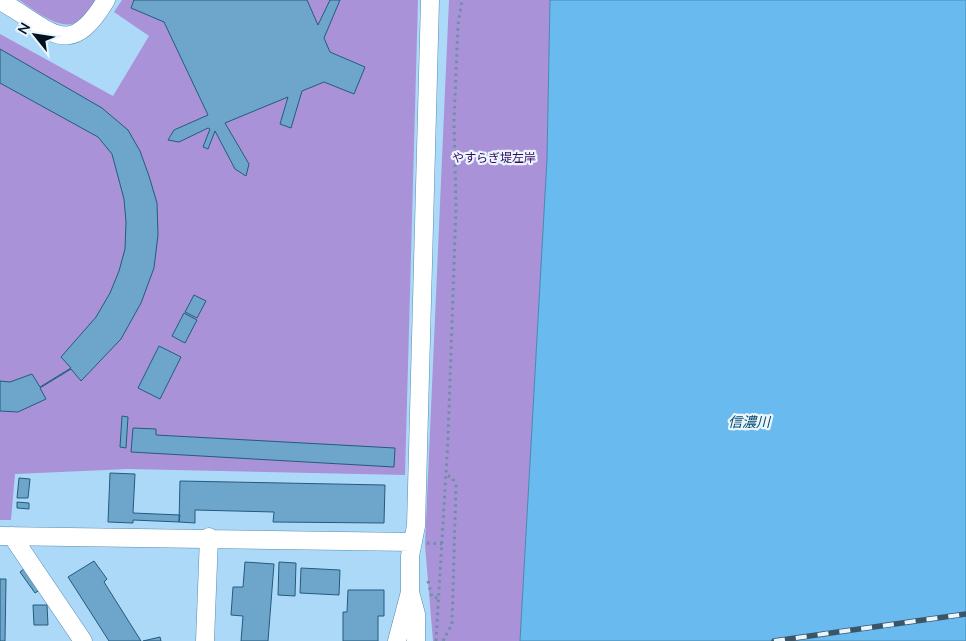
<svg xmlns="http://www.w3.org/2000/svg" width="966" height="641" font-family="Mulish,'Noto Sans JP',sans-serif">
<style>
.green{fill:#a992d8}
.water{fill:#69baee;stroke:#4a88b0}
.building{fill:#6ea5ca;stroke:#245b7d}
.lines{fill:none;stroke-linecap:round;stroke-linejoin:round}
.minor-casing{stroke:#578db1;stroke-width:19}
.path{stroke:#6d90a8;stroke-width:3;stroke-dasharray:2.5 4;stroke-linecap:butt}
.minor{stroke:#fff;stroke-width:18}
.rail-casing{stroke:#3a5568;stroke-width:5.5}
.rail{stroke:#eaf5fd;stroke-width:4;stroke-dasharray:11;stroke-linecap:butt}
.labels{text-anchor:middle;stroke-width:4.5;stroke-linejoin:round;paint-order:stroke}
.park-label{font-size:12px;fill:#350863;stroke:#eaf5fd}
.water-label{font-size:14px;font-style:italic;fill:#074a6d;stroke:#eaf5fd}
</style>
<rect width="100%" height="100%" fill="#acd9f8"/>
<path class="green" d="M19 0H98C93 6 87 17 80 21 60 33 35 10 19 0Z
M122 0H418L405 475 128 469 15 474 11 520H0V34L113 96 149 36 114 12Z
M449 0H550L547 159 520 641H433L425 545Z"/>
<path class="water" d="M550 0H966V641H520L547 159Z"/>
<path class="building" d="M134 0H307L318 25 330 0H340L324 38 330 52 365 67 354 94 324 82 302 91 291 128 280 124 288 97 225 123 249 164 246 176 235 169 215 131 208 149 203 147 210 129 208 128 179 142 168 140 174 130 208 115 164 22 131 8Z
M0 49 102 108 128 130 140 151 149 176 157 203 158 235 154 268 141 303 121 339 81 381 71 369 40 388 46 399 18 412 0 411V381L10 382 32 374 40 387 71 368 61 357 96 317 110 293 119 271 125 249 126 222 124 199 112 154 98 137 0 83Z
M194 295 206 301 197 318 185 312Z
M184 313 197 320 185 343 172 336Z
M159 346 181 357 160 399 138 388Z
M122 416 128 417 126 448 120 447Z
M133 428 156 429V435L395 448 394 467 131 452Z
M110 473 135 474 133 513 180 515 179 522 133 520V523L108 522Z
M19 478 30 479 28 498H17Z
M180 481 385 485 384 523 273 522 274 512 195 510V523L179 522Z
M17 502 29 503V509L17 508Z
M94 561 107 579 104 582 141 641H109L68 577Z
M245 562 274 564 268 641H241L243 616 231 615 233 587H243Z
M279 562 296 563 295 596 278 595Z
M301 568 340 570 339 595 300 593Z
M24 569 40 590 35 593 20 572Z
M0 579H6L5 641H0Z
M348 590H384V616H378V641H343V612H347Z
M33 605H47L48 625H34Z
M160 637 161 641H143Z"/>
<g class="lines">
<g class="minor-casing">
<path id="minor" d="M0 1C49 27 68 64 106 0
M0 536 413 542
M12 536 83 641
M410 592 416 614V641
M205 641 209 537
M397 641 410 592V556L416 526 430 0"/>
</g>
<path class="path" d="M427 543 442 544
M428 581 432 597 438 598
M436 641 448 439 456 207 454 121 458 25 462 0
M443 641 452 624 456 486 452 477 445 475"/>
<use href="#minor" class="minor"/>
<g class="rail-casing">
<path id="rail" d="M774 641 966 614"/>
</g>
<use href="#rail" class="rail"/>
</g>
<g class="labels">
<g class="park-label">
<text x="494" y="162">やすらぎ堤左岸</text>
</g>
<g class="water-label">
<text x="749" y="427">信濃川</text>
</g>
</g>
<g transform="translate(35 35) rotate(300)" stroke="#eaf5fd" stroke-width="4" paint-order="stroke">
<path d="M0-4L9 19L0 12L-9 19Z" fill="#00121f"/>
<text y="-8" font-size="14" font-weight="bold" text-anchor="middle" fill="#00121f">N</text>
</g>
</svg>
